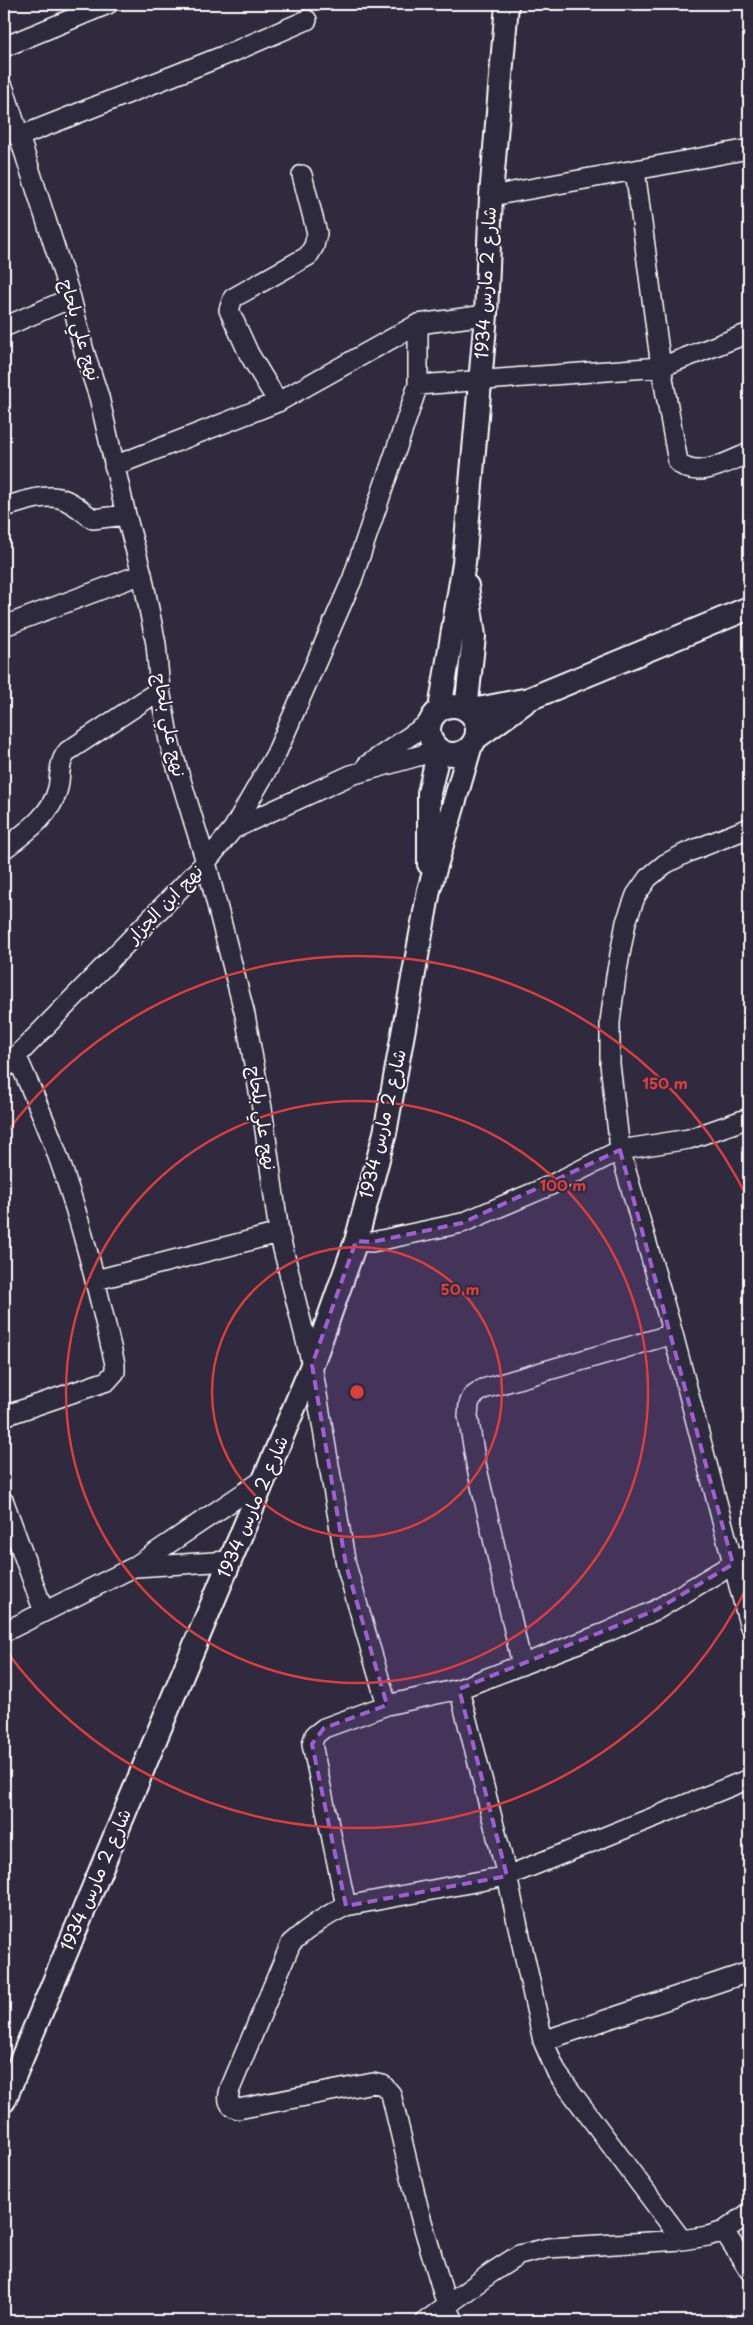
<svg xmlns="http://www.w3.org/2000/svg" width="753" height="2325" font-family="'Playpen Sans','Playpen Sans Arabic',sans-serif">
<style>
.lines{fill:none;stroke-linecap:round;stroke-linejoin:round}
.minor-casing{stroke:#fff;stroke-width:22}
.tertiary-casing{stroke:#fff;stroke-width:26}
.minor{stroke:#2f2a3d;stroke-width:19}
.tertiary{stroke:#2f2a3d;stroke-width:22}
.marked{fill:#9c61cf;fill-opacity:0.2;stroke:#9c61cf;stroke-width:4;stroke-dasharray:10 6;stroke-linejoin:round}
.ring{fill:none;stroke:#da3e3e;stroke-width:2.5}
.labels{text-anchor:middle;stroke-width:4;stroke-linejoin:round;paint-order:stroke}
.street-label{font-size:18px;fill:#fff;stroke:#2f2a3d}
.centre{fill:#da3e3e;stroke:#2f2a3d;stroke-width:2.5}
.ring-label{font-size:15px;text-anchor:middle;font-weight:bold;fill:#da3e3e;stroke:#2f2a3d;stroke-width:4;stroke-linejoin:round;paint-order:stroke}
</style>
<rect width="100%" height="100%" fill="#2f2a3d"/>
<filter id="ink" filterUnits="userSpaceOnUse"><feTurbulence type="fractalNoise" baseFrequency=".02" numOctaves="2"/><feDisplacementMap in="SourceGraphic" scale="10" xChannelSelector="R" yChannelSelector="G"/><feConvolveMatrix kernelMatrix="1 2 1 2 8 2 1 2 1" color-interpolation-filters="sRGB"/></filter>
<g filter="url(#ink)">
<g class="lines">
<g class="minor-casing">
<path id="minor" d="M4 47 108 4
M4 89 71 298 84 351 99 397 126 515 142 574 156 644 160 690 169 741 206 862 245 1015 262 1108 279 1233 312 1365 346 1565 387 1705 459 1689 607 1632 656 1610 749 1554
M18 137 233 52 307 20
M635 170 749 149
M491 196 635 170 661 367 678 462C696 481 729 461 749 453
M4 327 71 298
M418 385 661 367 749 333
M278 402 249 354 229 310 233 298 308 256 314 246 317 233 302 175
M114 466 278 402 418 324 486 315
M4 507C20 503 42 494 59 498 72 501 83 512 93 519L126 515
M4 626 142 574
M367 765 429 723
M749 828 686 853 665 864 648 878 636 895 626 922 616 976 610 1022V1064L620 1150 673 1334 749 1624
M233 829 276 754 352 580 418 385V324
M4 849C25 833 52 815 58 788 61 774 58 762 68 751L160 690
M4 1069 206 862 233 829 351 775 439 750
M356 1241 372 1242 462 1223 549 1186 620 1150 689 1139 749 1118
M96 1280 279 1233
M4 1416 107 1381 115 1372V1364C98 1291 81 1218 55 1148 44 1117 30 1087 17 1057
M4 1502 44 1612
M136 1567 229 1561
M4 1632 134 1567 266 1478
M522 1665 476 1464 468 1416 469 1404 472 1397 483 1389 673 1334
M459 1689 507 1876 543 2041 557 2073 682 2240
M346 1906 312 1744 315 1735 324 1728 387 1705
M543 2041 749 1972
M724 2231 749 2270
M426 2321 491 2273 519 2255 548 2248 682 2240 708 2236 724 2231 749 2213
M454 2321 447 2306 420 2215 391 2094 383 2085 373 2083 238 2109C228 2106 227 2099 230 2089L291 1943C308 1928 324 1916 346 1906L507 1876 749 1779"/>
</g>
<g class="tertiary-casing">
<path id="tertiary" d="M429 730a24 24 0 1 1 48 0a24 24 0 1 1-48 0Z
M440 709 464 563 486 315 491 196 507 4
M466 710 474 636 467 586
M468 711 529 699 749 608
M476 738 524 703
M429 864V793L439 750
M4 2101 312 1365 356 1241 385 1133 429 890 470 748"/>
</g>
<use href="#minor" class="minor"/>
<use href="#tertiary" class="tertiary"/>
</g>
</g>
<path class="marked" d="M620 1150 733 1564 656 1610 459 1689 507 1876 346 1906 312 1744 324 1728 387 1705 346 1565 312 1365 356 1241 372 1242 462 1223Z"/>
<g class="ring">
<circle cx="357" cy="1392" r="145"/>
<circle cx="357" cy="1392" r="291"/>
<path d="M749 1583A436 436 0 0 1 4 1648M4 1136A436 436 0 0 1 749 1201"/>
</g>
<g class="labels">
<g class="street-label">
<text transform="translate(486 283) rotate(-87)" y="6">شارع 2 مارس 1934</text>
<text transform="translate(80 330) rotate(74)" y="6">نهج علي بلحاج</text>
<text transform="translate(169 725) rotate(79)" y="6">نهج علي بلحاج</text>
<text transform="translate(165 904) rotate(-46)" y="6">نهج ابن الجزار</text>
<text transform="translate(262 1118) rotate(81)" y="6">نهج علي بلحاج</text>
<text transform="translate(383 1124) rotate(-77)" y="6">شارع 2 مارس 1934</text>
<text transform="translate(253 1507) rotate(-67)" y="6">شارع 2 مارس 1934</text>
<text transform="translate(96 1880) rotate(-67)" y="6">شارع 2 مارس 1934</text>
</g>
</g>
<circle cx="357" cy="1392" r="8" class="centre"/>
<g class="ring-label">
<text x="665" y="1089">150 m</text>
<text x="563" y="1191">100 m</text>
<text x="460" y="1295">50 m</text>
</g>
<rect width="753" height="2325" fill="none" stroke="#2f2a3d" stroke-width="20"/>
<rect x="10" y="10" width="733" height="2305" fill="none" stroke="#fff" stroke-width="2" filter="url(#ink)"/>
</svg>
